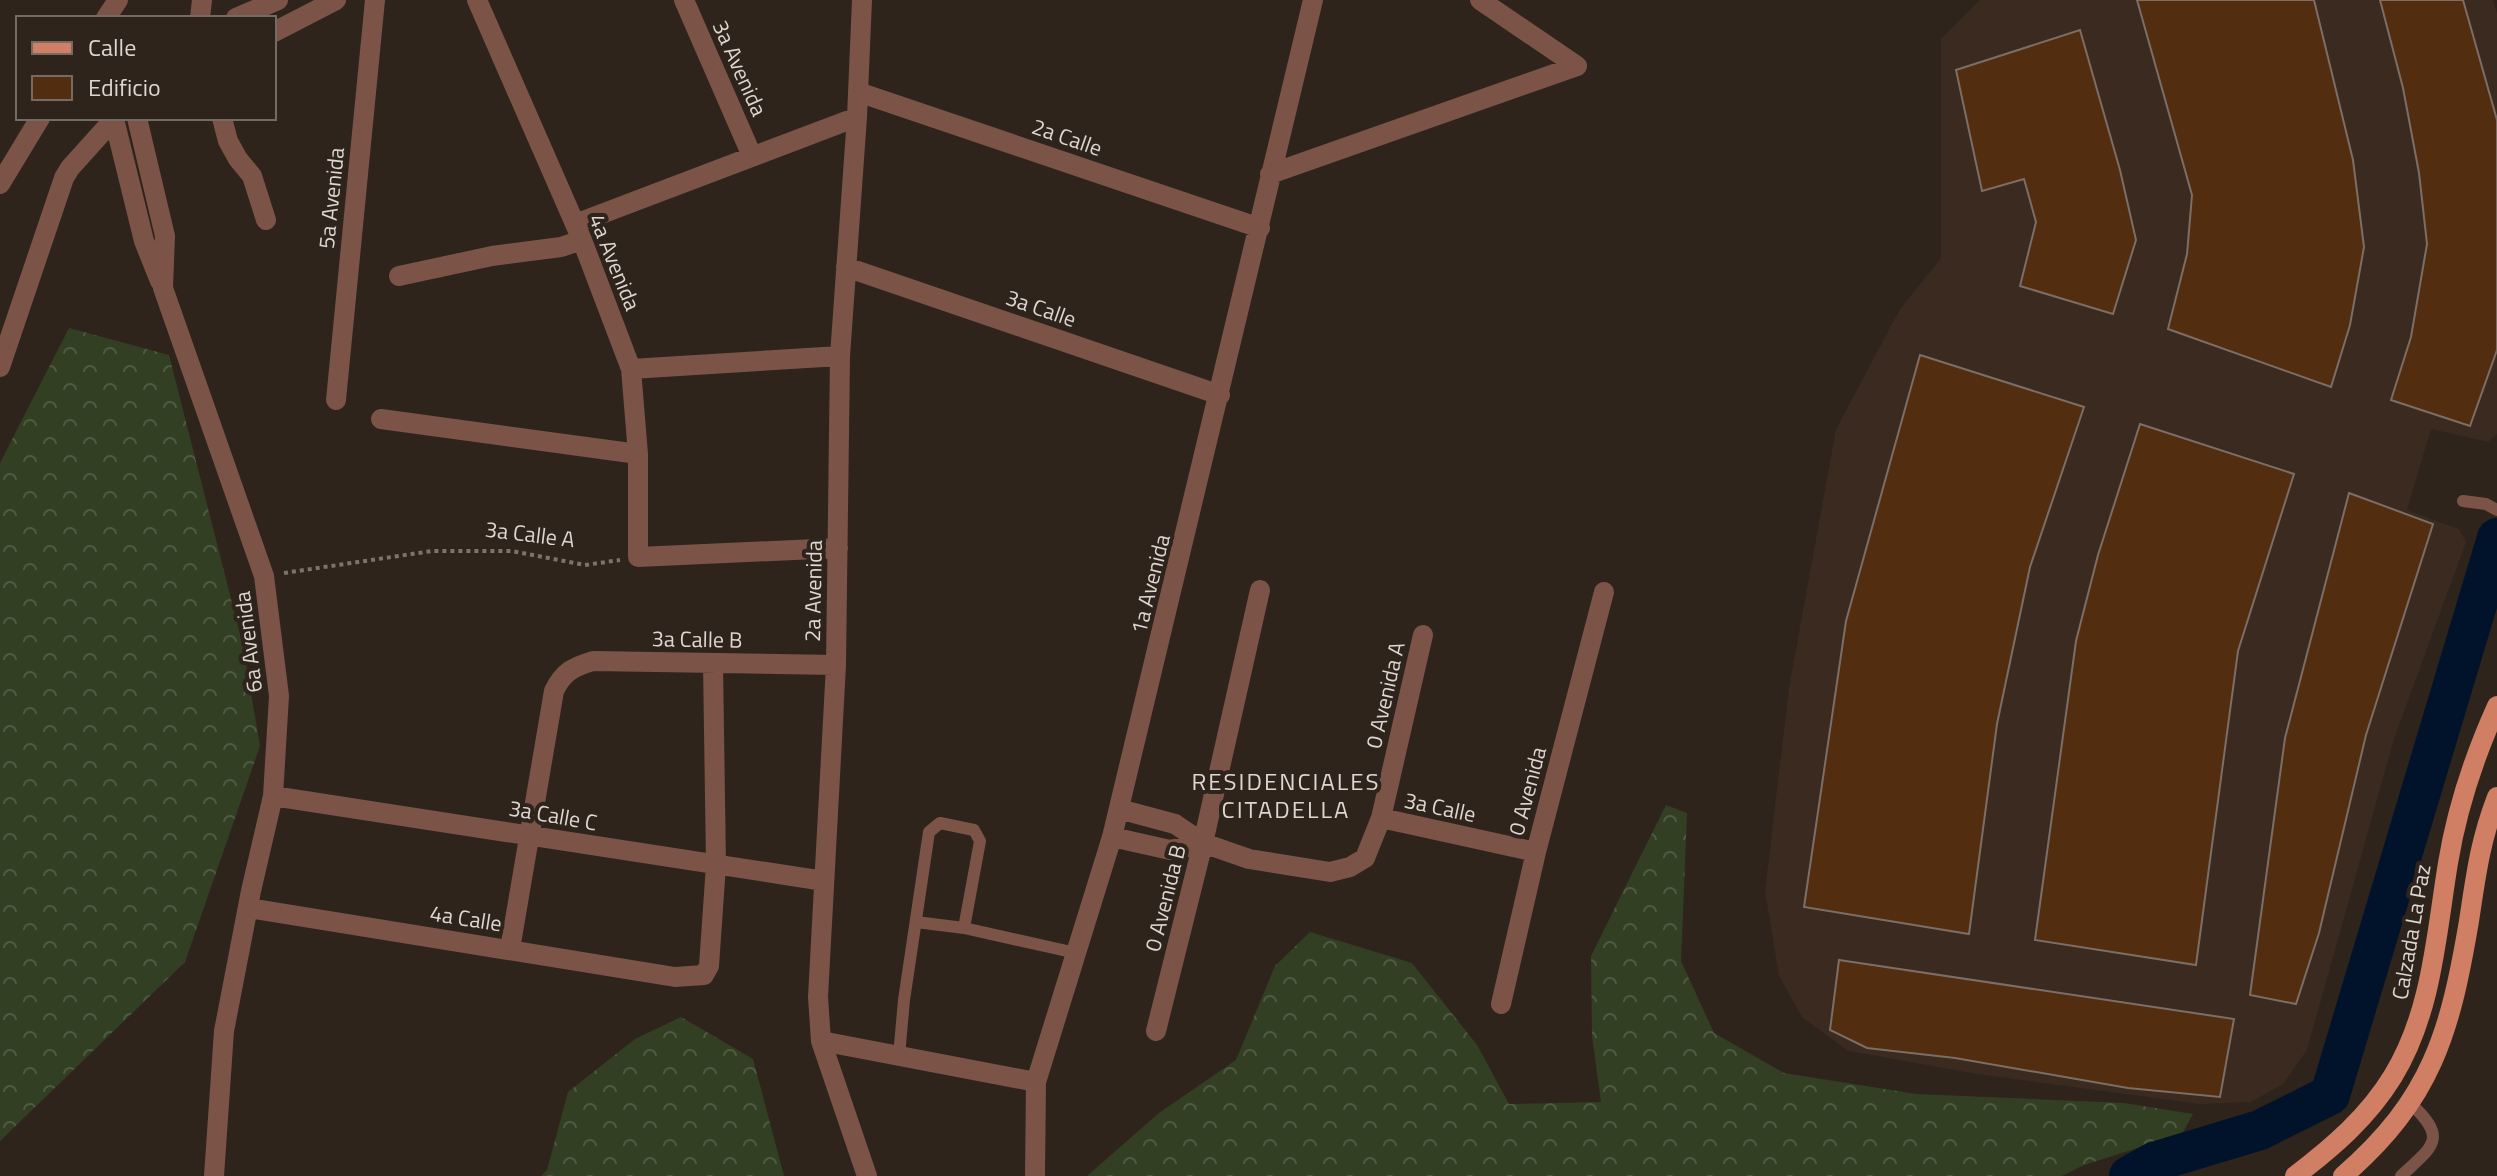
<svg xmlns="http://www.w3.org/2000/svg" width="2497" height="1176" font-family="'Titillium Web',sans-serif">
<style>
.built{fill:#3a2a1f}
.forest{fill:url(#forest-crowns)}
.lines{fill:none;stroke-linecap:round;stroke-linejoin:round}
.river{stroke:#00132a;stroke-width:40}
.building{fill:#532d10;stroke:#7c6e66;stroke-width:2}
.path{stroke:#7c736d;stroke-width:4;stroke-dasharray:4 4;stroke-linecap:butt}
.lane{stroke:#7b5347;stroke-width:12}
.street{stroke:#7b5347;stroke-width:20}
.primary{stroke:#d07e64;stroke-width:20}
.labels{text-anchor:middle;stroke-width:8;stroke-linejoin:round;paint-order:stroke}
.street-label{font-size:22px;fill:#ddd6d1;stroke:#2e241c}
.neighbourhood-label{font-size:24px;letter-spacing:2px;fill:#ddd6d1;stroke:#2e241c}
</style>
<defs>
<pattern id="forest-crowns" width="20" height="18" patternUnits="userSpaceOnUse" patternTransform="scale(2)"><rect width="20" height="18" fill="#323f23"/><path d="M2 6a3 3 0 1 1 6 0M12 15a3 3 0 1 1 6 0" fill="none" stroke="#4f5a42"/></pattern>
</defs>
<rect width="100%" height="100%" fill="#2e241c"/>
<path class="built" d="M1980 0H2493L2497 13V434L2488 442 2431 429 2407 510 2459 529 2466 542 2394 739 2307 1050 2283 1084 2251 1102 2199 1104 1977 1074 1848 1051 1802 1017 1779 976 1765 891 1789 688 1836 429 1900 309 1941 258V39Z"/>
<path class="forest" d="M69 328 169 355 243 646 260 746 185 962 0 1141V463Z
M1666 805 1687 813 1681 961 1714 1033 1784 1073 1916 1094 2124 1103 2193 1114 2182 1134 2084 1165 2062 1176H1087L1159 1113 1236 1060 1275 966 1310 932 1412 963 1477 1045 1509 1104 1601 1102 1592 1036 1591 956Z
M681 1017 753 1059 784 1176H541L547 1170 568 1092 635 1039Z"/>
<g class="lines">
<path class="river" d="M2129 1176 2154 1162 2260 1130 2330 1095 2497 538"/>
</g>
<path class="building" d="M2137 0H2314L2353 160 2364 247 2350 325 2331 387 2168 329 2187 254 2192 195Z
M2380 0H2463L2497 120V350L2470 426 2391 400 2411 337 2427 244 2419 173 2403 88Z
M2080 30 2120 170 2136 240 2113 314 2020 286 2036 222 2024 179 1982 191 1956 70Z
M1920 355 2084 407 2030 567 1997 724 1969 934 1804 907 1846 621Z
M2140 424 2294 474 2238 651 2196 965 2035 940 2076 641 2098 555Z
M2349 493 2433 524 2366 735 2319 933 2296 1004 2250 995 2285 738Z
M1839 960 2234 1019 2220 1097 2128 1088 1955 1058 1867 1048 1830 1030Z"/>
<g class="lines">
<path class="path" d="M284 573 432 551H512L585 565 620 560"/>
<path class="lane" d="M2463 501 2486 504 2497 510
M916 922 964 928 1076 953
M899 1056 904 1000 929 832 940 823 974 830 980 841 964 928
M2401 1176C2433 1146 2449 1139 2410 1103"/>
<path class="street" d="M477 0 582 240 631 369 638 454V557L838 548
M684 0 752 156
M862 0 857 117 840 356 836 665 818 997 821 1041 867 1176
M1480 0 1577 66
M106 18 118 0
M200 18 202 0
M236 18 278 0
M274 32 336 0
M858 92 1260 228
M137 118 165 236 163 288 264 576 279 696 273 796 251 891 224 1031 214 1176
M222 118 228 141 238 159 252 176 266 220
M114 119 144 241 160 281
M1270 174 1577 66
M0 184 40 118
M575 224 857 117
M846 267 1220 395
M399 276 492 256 561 247 582 240
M0 367 64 178 70 168 115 118
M631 369 840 356
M336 400 375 0
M381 419 638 454
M273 796 824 881
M1119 809 1175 824 1203 843
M1381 818 1536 852
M1112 837 1170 850 1203 843 1249 859 1330 872 1350 867 1365 858 1381 818 1423 635
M249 908 675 977 704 975 709 966 716 865 713 663
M510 949 554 691C563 672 573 667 593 661L836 665
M1501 1004 1536 852 1604 592
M1156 1031 1203 843 1260 590
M821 1041 1036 1082
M1035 1176 1036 1082 1112 837 1313 0"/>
<path class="primary" d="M2295 1176C2333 1147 2368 1117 2393 1076 2432 1012 2436 936 2448 863 2457 808 2474 757 2497 706
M2343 1176C2432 1099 2450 1033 2469 921 2476 875 2480 841 2497 797"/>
</g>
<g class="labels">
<g class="street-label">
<text transform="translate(740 68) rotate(66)" y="8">3a Avenida</text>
<text transform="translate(1067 137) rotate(19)" y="8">2a Calle</text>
<text transform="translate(331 198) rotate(-84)" y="8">5a Avenida</text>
<text transform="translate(615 262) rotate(68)" y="8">4a Avenida</text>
<text transform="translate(1041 308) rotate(19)" y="8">3a Calle</text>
<text transform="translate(530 534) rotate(7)" y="8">3a Calle A</text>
<text transform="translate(1150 584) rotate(-76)" y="8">1a Avenida</text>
<text transform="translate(813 591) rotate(-89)" y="8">2a Avenida</text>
<text transform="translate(697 639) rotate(1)" y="8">3a Calle B</text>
<text transform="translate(248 642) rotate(-97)" y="8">6a Avenida</text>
<text transform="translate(1385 695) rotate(-77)" y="8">0 Avenida A</text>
<text transform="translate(1527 791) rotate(-75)" y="8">0 Avenida</text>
<text transform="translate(1440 807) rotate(12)" y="8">3a Calle</text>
<text transform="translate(553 815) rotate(10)" y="8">3a Calle C</text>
<text transform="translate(1165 898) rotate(-76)" y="8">0 Avenida B</text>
<text transform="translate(466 918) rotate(9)" y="8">4a Calle</text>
<text transform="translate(2411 932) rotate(-80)" y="8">Calzada La Paz</text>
</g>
<g class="neighbourhood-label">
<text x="1286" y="790">RESIDENCIALES<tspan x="1286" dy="28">CITADELLA</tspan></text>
</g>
</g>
<rect x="16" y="16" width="260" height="104" fill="#2e241c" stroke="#746b64" stroke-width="2"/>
<rect x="32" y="42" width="40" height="12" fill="#d07e64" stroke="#746b64" stroke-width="2"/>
<text x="88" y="56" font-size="24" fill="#ddd6d1">Calle</text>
<rect x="32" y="76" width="40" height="24" fill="#532d10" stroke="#746b64" stroke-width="2"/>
<text x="88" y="96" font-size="24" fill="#ddd6d1">Edificio</text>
</svg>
